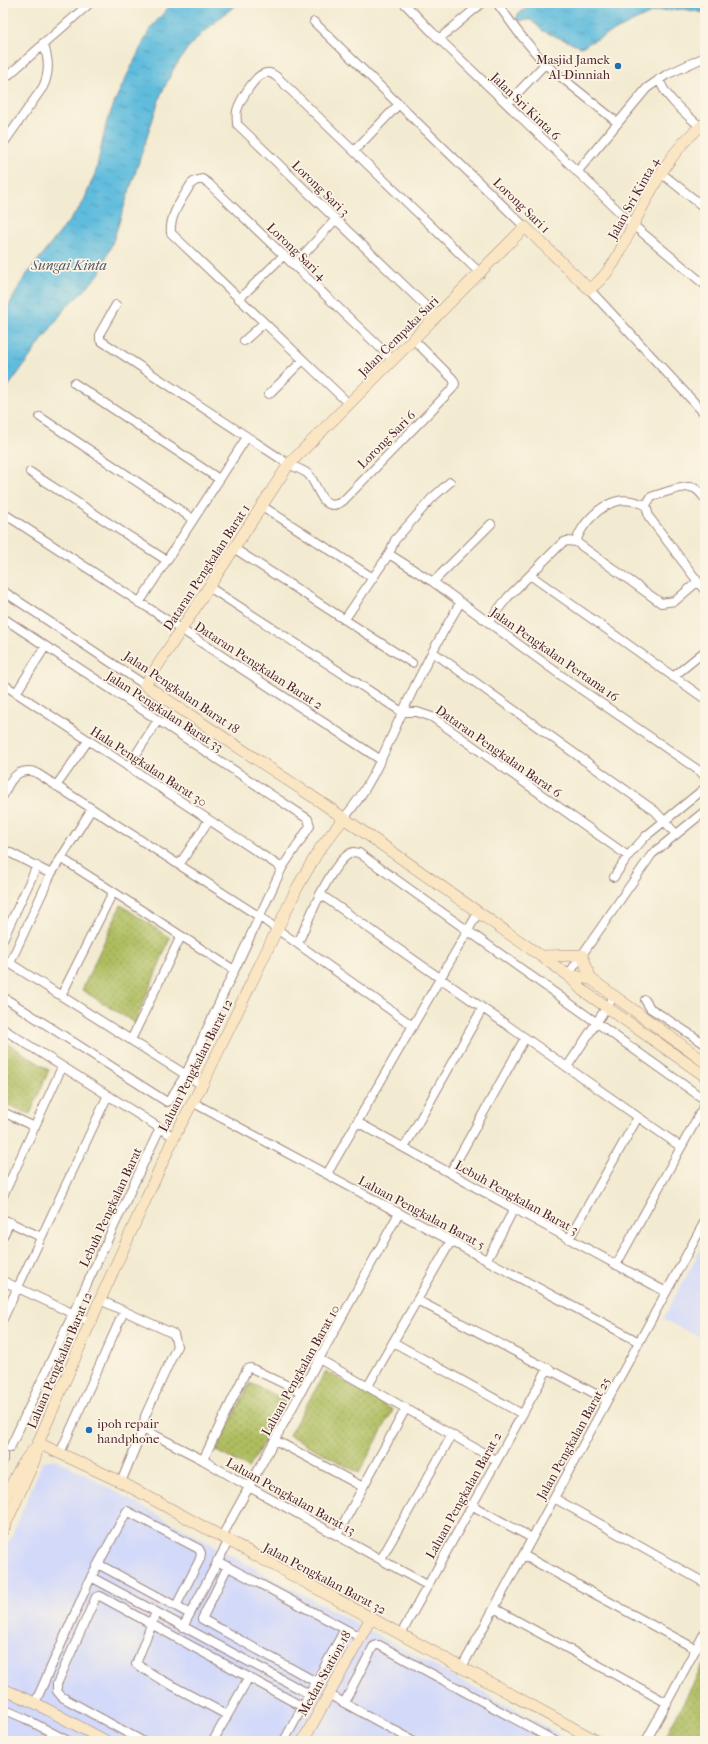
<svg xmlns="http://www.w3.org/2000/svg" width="708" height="1744" font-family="'IM FELL French Canon',serif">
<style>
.built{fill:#d3d9f9}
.green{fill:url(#green-dots);stroke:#7c6e45}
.water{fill:url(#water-ripples);stroke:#546e84}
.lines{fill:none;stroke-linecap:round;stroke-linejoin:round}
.street-casing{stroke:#9e857e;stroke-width:10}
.secondary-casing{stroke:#9e857e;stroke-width:12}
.street{stroke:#fff;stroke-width:8}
.secondary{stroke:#fbe6c4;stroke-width:11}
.poi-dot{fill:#1f6fb2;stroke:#fcf5e5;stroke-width:1.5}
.labels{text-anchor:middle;stroke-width:3.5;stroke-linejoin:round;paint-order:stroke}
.poi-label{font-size:13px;fill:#4a1f2b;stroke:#fcf5e5;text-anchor:end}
.street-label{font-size:13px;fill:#4a1f2b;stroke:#fcf5e5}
.water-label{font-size:14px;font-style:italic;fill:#515669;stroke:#fcf5e5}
</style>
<defs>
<pattern id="green-dots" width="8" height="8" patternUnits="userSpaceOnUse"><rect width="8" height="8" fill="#aebd5f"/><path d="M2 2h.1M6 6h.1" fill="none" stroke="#90994f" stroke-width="1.8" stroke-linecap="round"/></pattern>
<pattern id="water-ripples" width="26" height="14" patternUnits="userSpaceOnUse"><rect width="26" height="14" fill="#5fbcdd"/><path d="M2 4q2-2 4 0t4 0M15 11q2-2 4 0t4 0" fill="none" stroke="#5098b3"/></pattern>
</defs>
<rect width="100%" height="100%" fill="#fcf5e5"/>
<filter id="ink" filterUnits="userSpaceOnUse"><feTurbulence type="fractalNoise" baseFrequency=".025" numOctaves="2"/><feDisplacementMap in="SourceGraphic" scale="8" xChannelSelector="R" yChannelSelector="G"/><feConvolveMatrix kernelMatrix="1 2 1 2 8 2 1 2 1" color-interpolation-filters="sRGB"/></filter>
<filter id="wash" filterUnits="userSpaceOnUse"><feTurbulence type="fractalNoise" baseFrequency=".012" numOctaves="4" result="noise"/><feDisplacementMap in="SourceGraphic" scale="16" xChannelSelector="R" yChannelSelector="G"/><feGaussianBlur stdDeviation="0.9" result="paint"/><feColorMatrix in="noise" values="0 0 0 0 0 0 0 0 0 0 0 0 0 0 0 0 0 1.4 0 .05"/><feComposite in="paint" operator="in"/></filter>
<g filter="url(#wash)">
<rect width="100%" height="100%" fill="#f3ebd1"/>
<path class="built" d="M705 1241V1340L663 1319Z
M56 1459 357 1624 573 1741H3V1557L43 1461Z"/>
<path class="green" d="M121 905 170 938 135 1023 82 990Z
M3 1040 49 1070 30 1114 3 1103Z
M326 1371 393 1410 359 1473 289 1435Z
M250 1383 287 1401 249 1468 216 1451Z
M703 1665 705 1666V1741H663Z"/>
<path class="water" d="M172 3H238L203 32 187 49 173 70 161 94 112 244 99 274 82 293 66 307 3 394V316L24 278 83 203 96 171 107 121 118 94 150 29Z
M532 3H705V13L684 9 655 11 581 47 543 31 531 20 515 21 519 13Z"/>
</g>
<g filter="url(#ink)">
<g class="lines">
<g class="street-casing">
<path id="street" d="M404 3 432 32 633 225 705 285
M497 3 518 32 545 64 618 123
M314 22 525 227
M439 39 482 3
M659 79C666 100 689 116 705 131
M3 80 90 3
M507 104 545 64
M3 144 43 87C50 72 49 59 43 43
M354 151 399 104
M577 172 647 88 666 75 705 57
M661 173 705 208
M294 265 336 219
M589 289 705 414
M239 299 284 255
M116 305 100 333V340C162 381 224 422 287 463 293 467 302 469 308 474 319 484 321 516 343 501L452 389 455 384 453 379 414 340
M437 317 237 124C237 120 236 115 237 111 239 102 254 77 263 74 269 71 273 74 277 77L481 274
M244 341 264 323
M74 383 219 479
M269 394 303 360
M349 404 171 233C169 216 182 199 191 184L195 181 202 179 208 183 393 360
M40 417 193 519
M30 472 166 560
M705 499C702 495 699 490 694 488 685 484 661 494 651 497L646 505 649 517 705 591
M262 506 373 578
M3 513 381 760
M576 542C581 525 599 505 618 501 628 499 637 502 646 505
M235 549 412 663
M389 554 433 582 566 679 701 772 705 777
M530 575 705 699
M433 582 491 524
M209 587 402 712H417L432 717 628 856
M3 591 145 685
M139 603 247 437
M3 618 308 819 310 826 282 868 186 1074 169 1101 167 1102 3 997
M345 619 389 554 395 540 432 498 450 482
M488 622 508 597 562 543 567 541 576 542 661 603 675 601 697 582
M433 652 655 811 676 834
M673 677 705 651
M3 684 282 868
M16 693 45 647
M128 767 158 720
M56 786 88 741
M3 796C9 781 17 767 35 772L260 917 413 1026
M344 818C371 787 386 748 403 711 420 674 439 638 460 603
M3 849 51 874
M61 858 234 970
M179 865 209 820
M614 877 628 856 646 836 705 788
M320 894 681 1147
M3 939 37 866
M298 943C308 922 331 860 353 852L359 853 705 1100
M3 959 202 1085
M10 963 51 874 91 810
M568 975 652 854 705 811
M61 996 113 892
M645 1000 650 1008 705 1044
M3 1029 174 1137
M131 1040 181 936
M567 1067 614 996
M194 1103 639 1342
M3 1112 35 1127
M357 1122 666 1292
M404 1148 482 1009
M450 1173 525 1038
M327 1174 478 913
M3 1196 62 1067
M3 1219 41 1237
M3 1236 10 1222
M569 1239 638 1117
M487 1260 514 1209
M616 1265 705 1104
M3 1281 91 1322
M100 1300 174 1334 177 1346 145 1416 143 1429 121 1482
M417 1300 607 1400
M3 1319 108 1095
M393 1342 522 1414
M319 1359 496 1460
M368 1386 451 1241
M143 1429 203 1460 249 1487 427 1585
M275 1440 363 1487
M10 1448 160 1128
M3 1453V1460
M60 1453 124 1311
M203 1460 247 1369 251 1368 301 1392
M554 1498 705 1583
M471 1505 532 1538
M337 1535 406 1408
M221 1538 399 1213
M523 1555 696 1649
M381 1559 452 1435
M217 1561 360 1637
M98 1564 190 1614
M228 1566 202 1619 316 1682
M91 1577 309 1694
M494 1608 667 1703
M156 1612 136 1664 160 1679 227 1715
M183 1627 228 1542
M401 1634 548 1368
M462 1667 705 1221
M328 1694 414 1741
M35 1703 91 1577 127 1511 199 1549 201 1553 200 1559 176 1606
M344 1703 373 1647 376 1645H379L555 1741
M3 1709 24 1718 68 1741
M142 1741 62 1697 57 1691V1684L96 1597 100 1596 303 1707
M213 1741 249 1677
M284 1741 345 1629
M646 1741 705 1632"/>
</g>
<g class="secondary-casing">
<path id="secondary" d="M705 123C671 148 652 188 633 225 621 249 612 274 589 289L525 227 289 464 145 685 325 805 568 975 582 990 705 1076
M541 956 582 955 591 979
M568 975 591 979 705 1062
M38 1443 121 1482 597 1741
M3 1503C13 1481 21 1462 38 1445
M3 1530 35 1459 38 1443 100 1300 174 1137 202 1085 297 888 319 850 344 818
M3 1689 35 1703 106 1741
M303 1741 371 1618"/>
</g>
<use href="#street" class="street"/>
<use href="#secondary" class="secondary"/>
</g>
</g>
<g class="poi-dot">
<circle cx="618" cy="66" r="4"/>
<circle cx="89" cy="1430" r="4"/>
</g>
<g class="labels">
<g class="poi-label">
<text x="610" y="64">Masjid Jamek<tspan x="610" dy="15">Al-Dinniah</tspan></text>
<text x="97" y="1428" text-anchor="start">ipoh repair<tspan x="97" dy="15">handphone</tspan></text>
</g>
<g class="street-label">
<text transform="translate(526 106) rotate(44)" y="5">Jalan Sri Kinta 6</text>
<text transform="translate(321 188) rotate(44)" y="5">Lorong Sari 3</text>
<text transform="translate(633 198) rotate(-61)" y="5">Jalan Sri Kinta 4</text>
<text transform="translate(522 205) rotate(44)" y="5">Lorong Sari 1</text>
<text transform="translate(297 251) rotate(44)" y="5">Lorong Sari 4</text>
<text transform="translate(398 336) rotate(-45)" y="5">Jalan Cempaka Sari</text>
<text transform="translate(386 439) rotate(-45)" y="5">Lorong Sari 6</text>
<text transform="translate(206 567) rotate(-57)" y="5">Dataran Pengkalan Barat 1</text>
<text transform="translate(555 654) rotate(35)" y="5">Jalan Pengkalan Pertama 16</text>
<text transform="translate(259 665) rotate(33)" y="5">Dataran Pengkalan Barat 2</text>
<text transform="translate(182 692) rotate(34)" y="5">Jalan Pengkalan Barat 18</text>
<text transform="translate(165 711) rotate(33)" y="5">Jalan Pengkalan Barat 33</text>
<text transform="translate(499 751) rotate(35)" y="5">Dataran Pengkalan Barat 6</text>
<text transform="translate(149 766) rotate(33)" y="5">Hala Pengkalan Barat 30</text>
<text transform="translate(195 1065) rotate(-63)" y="5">Laluan Pengkalan Barat 12</text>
<text transform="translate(517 1197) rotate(29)" y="5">Lebuh Pengkalan Barat 3</text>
<text transform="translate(110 1207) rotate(-65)" y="5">Lebuh Pengkalan Barat</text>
<text transform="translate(422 1212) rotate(28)" y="5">Laluan Pengkalan Barat 5</text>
<text transform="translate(59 1360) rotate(-67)" y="5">Laluan Pengkalan Barat 12</text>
<text transform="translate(300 1370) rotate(-61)" y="5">Laluan Pengkalan Barat 10</text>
<text transform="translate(573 1438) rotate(-61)" y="5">Jalan Pengkalan Barat 25</text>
<text transform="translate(463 1495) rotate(-61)" y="5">Laluan Pengkalan Barat 2</text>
<text transform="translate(291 1496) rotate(29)" y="5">Laluan Pengkalan Barat 13</text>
<text transform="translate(325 1578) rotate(28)" y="5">Jalan Pengkalan Barat 32</text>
<text transform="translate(324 1673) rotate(-61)" y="5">Medan Station 18</text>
</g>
<g class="water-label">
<text x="69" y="270">Sungai Kinta</text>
</g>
</g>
<rect width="708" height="1744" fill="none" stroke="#fcf5e5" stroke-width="16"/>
</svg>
